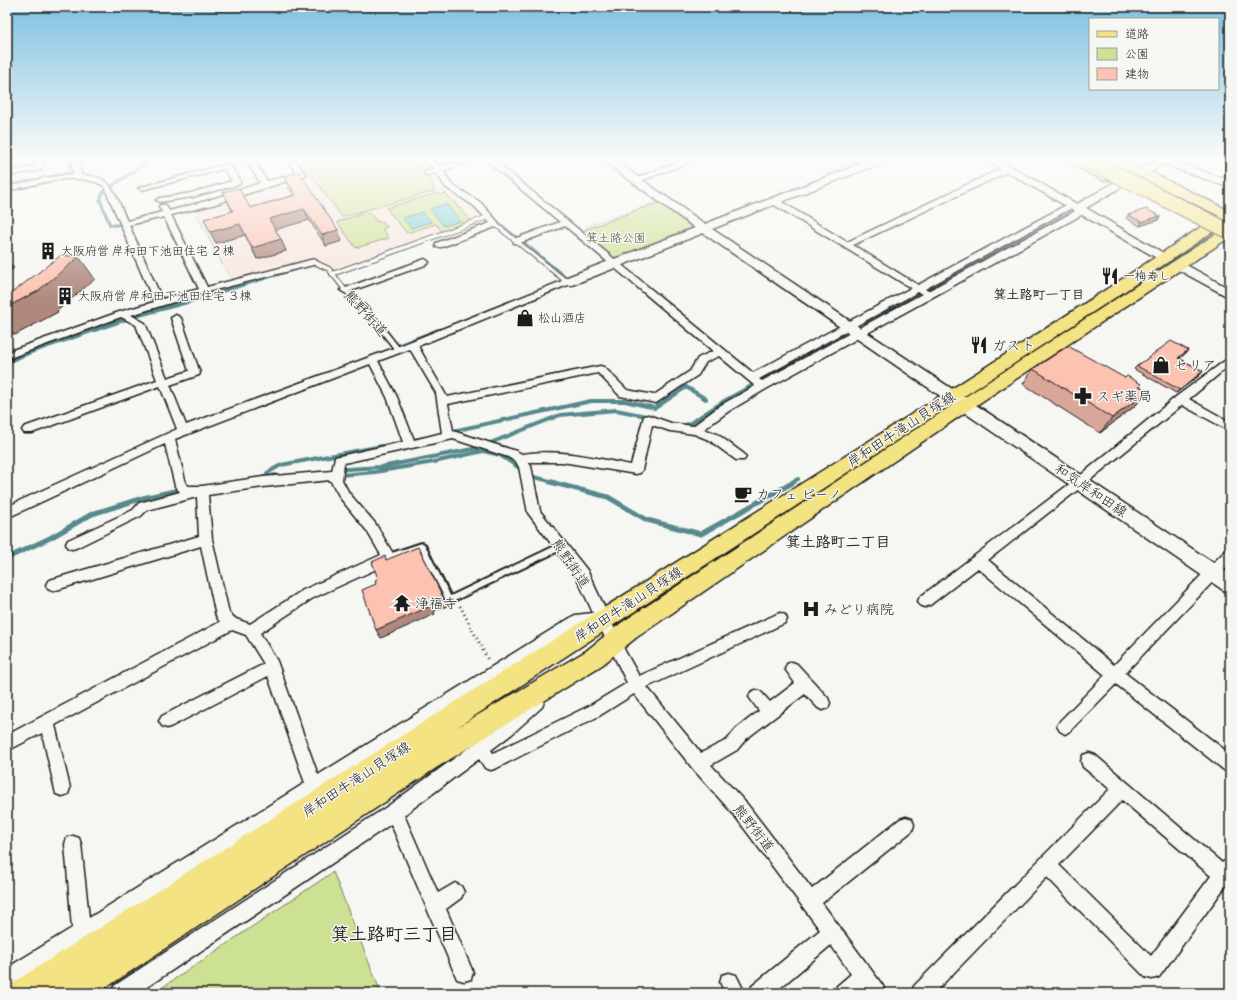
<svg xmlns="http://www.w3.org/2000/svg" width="1237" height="1000" font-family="Dekko,'Klee One',sans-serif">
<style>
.built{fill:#f8e6df}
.green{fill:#cde195;stroke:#747e58}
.water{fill:#7fd1d7;stroke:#57898c}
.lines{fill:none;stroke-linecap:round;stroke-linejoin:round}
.stream-far2{stroke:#57898c;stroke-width:3}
.stream-far1{stroke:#57898c;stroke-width:4}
.stream{stroke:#57898c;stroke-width:5}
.lane-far2-casing{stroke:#1c1c1c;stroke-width:6}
.lane-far1-casing{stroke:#1c1c1c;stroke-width:8}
.lane-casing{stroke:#1c1c1c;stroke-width:10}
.street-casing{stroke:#1c1c1c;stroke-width:3}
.secondary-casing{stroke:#1c1c1c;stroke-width:3}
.primary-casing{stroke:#1c1c1c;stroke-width:3}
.highway-casing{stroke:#1c1c1c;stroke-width:3}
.path-far1{stroke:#1c1c1c;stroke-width:1.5;stroke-dasharray:0.5 2;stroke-linecap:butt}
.path{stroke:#1c1c1c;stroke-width:3;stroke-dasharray:1 3.5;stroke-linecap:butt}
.lane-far2{stroke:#f6f6f2;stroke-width:4}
.lane-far1{stroke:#f6f6f2;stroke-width:5}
.lane{stroke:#f6f6f2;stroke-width:6}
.street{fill:#f6f6f2;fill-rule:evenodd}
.secondary{fill:#f6f6f2;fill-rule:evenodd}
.primary{fill:#f4e382;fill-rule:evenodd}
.highway{fill:#f4e382;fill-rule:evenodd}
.highway-bridge-casing{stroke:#1c1c1c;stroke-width:17;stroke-linecap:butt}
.highway-bridge{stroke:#f4e382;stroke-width:15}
.wall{fill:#d9a799;stroke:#1c1c1c}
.shaded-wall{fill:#b0887d;stroke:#1c1c1c}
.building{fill:#fcc2b2;stroke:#1c1c1c}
.labels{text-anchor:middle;stroke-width:3;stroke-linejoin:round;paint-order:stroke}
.far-park-label{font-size:12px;fill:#515740;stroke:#f6f6f2}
.far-poi-label{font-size:12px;fill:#1c1c1c;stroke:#f6f6f2;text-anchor:start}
.far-neighbourhood-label{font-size:13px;font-weight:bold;fill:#1c1c1c;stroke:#f6f6f2}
.street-label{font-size:14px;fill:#1c1c1c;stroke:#f6f6f2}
.poi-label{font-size:14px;fill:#1c1c1c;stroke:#f6f6f2;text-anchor:start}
.neighbourhood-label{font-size:15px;font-weight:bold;fill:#1c1c1c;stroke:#f6f6f2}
.near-neighbourhood-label{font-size:18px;font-weight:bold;fill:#1c1c1c;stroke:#f6f6f2}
</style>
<rect width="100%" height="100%" fill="#f6f6f2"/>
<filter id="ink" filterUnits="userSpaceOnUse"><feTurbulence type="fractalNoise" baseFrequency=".025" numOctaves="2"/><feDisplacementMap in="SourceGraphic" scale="8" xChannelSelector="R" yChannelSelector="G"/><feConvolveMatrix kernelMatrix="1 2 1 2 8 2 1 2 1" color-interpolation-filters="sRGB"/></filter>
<g filter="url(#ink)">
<path class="built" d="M296 160H420L435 173 442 188 469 206 480 218 334 272 331 268 314 259 253 276 232 280 194 207 306 175Z"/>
<path class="green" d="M300 160H414L426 171 435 191 342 217Z
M438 193 440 195 445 193 472 221 442 232 436 224 407 233 386 208Z
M662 201 694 224 693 227 615 258 611 257 579 232Z
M369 212 377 222 382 221 387 227 382 229 389 238 356 248 337 222Z
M333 872 381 993H154Z"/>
<path class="water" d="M446 204 461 221 444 226 430 209Z
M423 212 431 222 411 228 403 218Z"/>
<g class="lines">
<path class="stream-far2" d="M443 170 452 184 465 193
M44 178 69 173 70 160
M7 186 37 180
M494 219 517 238
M707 223 861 163
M118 225H110L100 200 103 192 151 160
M522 241 566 278
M651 245 692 229
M187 302 293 270
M904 302 1071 212"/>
<path class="stream-far1" d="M864 324 906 301
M397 346 438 330
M7 362 36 350 132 317 191 301
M681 426 689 424 726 400 844 335
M453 431 591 401H625L655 408 686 387 706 399
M413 440 425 438
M332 470 381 467 478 448 560 415 616 410 651 417
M341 475 375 472 434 462 483 451 500 455 521 469
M267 476V473L281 465 398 443
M530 476 554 482
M264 477 276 475
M792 482 798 479"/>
<path class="stream" d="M550 482 608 497 647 520 701 534 794 482
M7 558 50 538 92 514 143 498 183 489"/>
<g class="lane-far2-casing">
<path id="lane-far2" d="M495 224 567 282
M314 262 329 269 345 290 358 302
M332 274 488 217"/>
</g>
<g class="lane-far1-casing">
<path id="lane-far1" d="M357 301 370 314 398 350"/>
</g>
<g class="lane-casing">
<path id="lane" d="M389 557 422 546 449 600 562 546"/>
</g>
<g class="street-casing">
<path id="street" d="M37 160H45L41 170 7 176V172L35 166Z
M72 160H80L81 175C114 175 115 195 127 221L162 212 159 207 160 205H166L169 211 206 201 260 183 246 160H254L267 181 297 174 287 160H295L306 175 212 205 171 215 207 287 314 259 318 262 317 264 207 292 131 315 145 323 167 378 189 371 171 318 176 315 181 318 200 373 199 375 170 385 186 425 394 348 567 279 571 282 570 284 418 346 447 397 600 366 604 367 627 390 654 395 690 371 698 358 713 351 565 226 520 243H514V239L560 222 486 160H494L753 373 911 288 771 203V199H777L847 242 1004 167H1010V171L853 245 918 285 1070 203 1077 205 925 289 928 291 1079 209H1085V213L766 389 729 411 704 429 717 434 744 454 746 457 744 460H736L709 440 694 434 670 431 652 425 642 470 640 473 636 474 562 462H528L531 466 540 511 587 570 625 651 639 676 775 615 780 613 785 615 787 619 785 623 647 687 701 753 727 740 736 729 759 711 749 697 751 692 756 690 761 692 770 702 795 683 785 669 787 664 792 662 797 664 828 698 830 703 828 708 823 710 818 708 805 694 746 739 737 750 711 765 747 804 812 889 900 819 906 817 912 819 914 825 912 831 822 903 883 986 885 993H865L862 990 858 993H835L837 986 851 974 831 945 774 993H750L752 986 820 930 735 816 693 769 634 694 599 716 497 768 491 770 485 768 479 759 404 815 438 893 455 883 461 886 464 892 461 898 446 909 473 972 471 979 464 981 457 979 391 824 138 993H112L114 986 388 806 502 724 532 697 537 695 542 697 544 702 542 707 512 734 491 750 493 753 589 706 627 683 599 625H582L7 988V968L72 928 65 844 67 838 73 836 79 838 81 844 89 918 305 783 268 676 172 726 167 728 162 726 159 721 162 716 264 664 246 635 232 630 55 725 70 788 68 794 62 796 56 794 42 733 7 751V735L220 622 216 616 201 546 53 591 48 589 46 585 48 581 53 579 199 536 197 497 147 510 141 516 76 548 72 549 68 548 66 544 68 540 133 510 139 503 180 492 175 486 165 444 7 518V507L21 500 177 429 160 386 32 433H24L22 430 24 427 157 380 136 325 121 317 7 359V352L119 312 154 302 104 186C74 170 38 185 7 191V187L44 178 73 174ZM164 217 199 289 162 299 129 225ZM918 292 922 294 762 381 759 379ZM410 349 436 393 442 433 414 440 397 397 378 361ZM719 356 755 386 721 405 693 426 671 423 648 415 644 416 631 465C595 458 558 448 522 454L516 451 453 431 448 404 598 373 620 396 656 403 698 375 706 362ZM370 364 387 397 403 442 335 457 332 471 263 477 202 486H189L186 484 175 439ZM453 439 508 457 516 462 519 467 528 513 577 578 593 613 575 615 318 775 277 661 260 633 313 598 394 561 395 557 375 523 349 493 342 480 344 463ZM330 480 341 499 367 531 381 555 303 590 250 624 236 619 229 613 212 539 208 495 263 487Z
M424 160H432L440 167 463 160H475L443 171 451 184 480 202 498 222V226L442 247H436V243L490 223 474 206 445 187 437 173 425 175V171L434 169Z
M684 160H695L638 182 631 180Z
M855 160H864L872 165 865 167Z
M226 164H229L240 180V184L192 197 160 202 156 200 160 198 191 193 232 181 224 169 142 190 138 188Z
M425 259 429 262 428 264 348 292 345 293 340 290Z
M1230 357V365L1189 399 1230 422V431L1182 405 1084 485 988 560 1114 665 1225 551 1230 550V564L1125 673 1230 754V772L1224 770 1116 684 1070 731 1065 734 1060 731 1057 726 1060 721 1105 675 978 568 930 605 925 607 920 605 918 601 920 597 1076 479 1177 396Z
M1089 753 1095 755 1222 863 1230 857V880L1159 977 1152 979 1145 977 1047 877 934 993H912L914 986 1110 789 1083 767 1081 761 1083 755ZM1122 800 1211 876 1151 956 1059 865Z
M729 973 736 975 745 993H725L720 982 722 975Z"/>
</g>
<g class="secondary-casing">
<path id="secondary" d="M602 160H614L705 224 871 160H885L884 162 712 229 1230 574V592L1223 590 703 233 572 285H562L561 282 562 279 695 228Z
M986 160H999L1077 204 1117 181H1125L1126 183 1125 185 1086 208 1172 258 1170 261H1162Z
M1156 160H1173L1230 181V188L1164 164 1145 175H1137L1136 173 1137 171Z
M1179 261 1230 289V298L1175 268 1173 265Z"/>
</g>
<g class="primary-casing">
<path id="primary" d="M1230 210V220L1122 293 456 728 586 651 621 623 945 410 1225 228 1230 227V237L957 418 637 637 602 665 436 768 98 993H57L59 988 52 993H10L14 982C209 859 403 734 599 611 808 479 1019 349 1225 211Z"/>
</g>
<g class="highway-casing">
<path id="highway" d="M1067 160H1084L1113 174 1115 177 1113 180H1103L1069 163Z
M1108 160H1126L1230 211V221L1110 163Z"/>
</g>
<path class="path-far1" d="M197 215 228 275
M586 227 651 204"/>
<path class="path" d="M460 606 489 662"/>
<use href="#lane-far2" class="lane-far2"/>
<use href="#lane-far1" class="lane-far1"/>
<use href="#lane" class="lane"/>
<use href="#street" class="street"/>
<use href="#secondary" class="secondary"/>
<use href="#primary" class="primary"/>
<use href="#highway" class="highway"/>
<g class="highway-bridge-casing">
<path id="highway-bridge" d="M1088 160 1230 232"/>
</g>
<use href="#highway-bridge" class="highway-bridge"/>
</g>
<path class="wall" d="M284 176 342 241 326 246 309 220 275 229 286 251 257 259 245 235 216 243 232 211 223 192 250 208 294 195 288 187Z
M1128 215 1160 216 1158 220 1140 226 1126 218Z
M1188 350 1185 354 1179 358 1203 371 1200 375 1176 393 1134 369 1137 366Z
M1033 369 1125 378 1148 391 1135 406 1100 433 1023 384Z"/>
<path class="shaded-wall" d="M304 209 309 220 274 230 269 219Z
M1160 216 1158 220 1140 226 1142 222Z
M240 224 245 235 216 243 210 232Z
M338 230 342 241 326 246 322 235Z
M281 239 286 251 257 259 252 248Z
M79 257 95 279 57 311 58 312 15 335 12 333 7 334V307Z
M7 259 14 268 7 273Z
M1188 350 1185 354 1175 362 1178 358Z
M1203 371 1200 375 1176 393 1180 390Z
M1148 391 1135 406 1100 433 1112 418Z
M443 597 447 606 434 611 435 614 381 638 376 630Z"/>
<path class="building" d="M299 172 338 230 322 235 304 209 269 219 281 239 252 248 240 224 210 232 204 219 233 211 223 192 239 188 250 208 296 195 284 176Z
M1146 209 1160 216 1142 222 1128 215Z
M61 255 79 257 40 289V290L7 307V294L13 292Z
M1171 341 1188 350 1178 358 1203 371 1180 390 1137 366Z
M1068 346 1125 378 1127 376 1141 384 1139 386 1148 391 1112 418 1033 369Z
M418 547 443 597 430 603 431 606 376 630 362 590 376 584 375 580 378 579 372 562 385 556 386 560Z"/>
</g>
<linearGradient id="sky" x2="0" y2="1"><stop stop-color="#7ec0e1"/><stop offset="0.53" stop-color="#fbfbf9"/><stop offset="1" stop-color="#fbfbf9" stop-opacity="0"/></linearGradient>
<rect width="1237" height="300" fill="url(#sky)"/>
<defs>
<g id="building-bare" transform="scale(1.38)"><path d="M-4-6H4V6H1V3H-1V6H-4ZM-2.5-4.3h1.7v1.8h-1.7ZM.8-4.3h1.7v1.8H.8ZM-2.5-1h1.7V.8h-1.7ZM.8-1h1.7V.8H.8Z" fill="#1c1c1c" stroke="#f6f6f2" stroke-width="2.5" paint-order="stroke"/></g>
<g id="restaurant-bare" transform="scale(1.38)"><path d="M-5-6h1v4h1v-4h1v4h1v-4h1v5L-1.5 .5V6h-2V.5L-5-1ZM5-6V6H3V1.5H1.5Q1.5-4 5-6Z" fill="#1c1c1c" stroke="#f6f6f2" stroke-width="2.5" paint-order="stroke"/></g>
<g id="shop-bare" transform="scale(1.38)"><path d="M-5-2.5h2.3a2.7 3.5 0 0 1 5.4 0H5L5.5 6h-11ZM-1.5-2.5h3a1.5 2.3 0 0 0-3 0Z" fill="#1c1c1c" stroke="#f6f6f2" stroke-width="2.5" paint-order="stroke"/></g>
<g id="pharmacy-bare" transform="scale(1.38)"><path d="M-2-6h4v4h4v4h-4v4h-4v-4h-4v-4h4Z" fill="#1c1c1c" stroke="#f6f6f2" stroke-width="2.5" paint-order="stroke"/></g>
<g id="cafe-bare" transform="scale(1.38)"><path d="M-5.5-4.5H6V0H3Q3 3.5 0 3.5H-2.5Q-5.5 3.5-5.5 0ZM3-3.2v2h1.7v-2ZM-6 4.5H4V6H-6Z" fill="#1c1c1c" stroke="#f6f6f2" stroke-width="2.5" paint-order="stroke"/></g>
<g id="temple-bare" transform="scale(1.38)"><path d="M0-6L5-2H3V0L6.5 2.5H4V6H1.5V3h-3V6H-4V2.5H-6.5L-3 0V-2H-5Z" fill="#1c1c1c" stroke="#f6f6f2" stroke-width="2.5" paint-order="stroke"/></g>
<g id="hospital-bare" transform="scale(1.38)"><path d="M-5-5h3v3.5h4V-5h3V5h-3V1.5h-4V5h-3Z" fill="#1c1c1c" stroke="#f6f6f2" stroke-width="2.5" paint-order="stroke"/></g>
</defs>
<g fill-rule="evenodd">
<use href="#building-bare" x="48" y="251"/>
<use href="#restaurant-bare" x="1110" y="276"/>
<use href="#building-bare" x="65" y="296"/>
<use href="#shop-bare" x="525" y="318"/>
<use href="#restaurant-bare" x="979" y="345"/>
<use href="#shop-bare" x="1161" y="365"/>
<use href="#pharmacy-bare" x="1083" y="396"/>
<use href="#cafe-bare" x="743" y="494"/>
<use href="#temple-bare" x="402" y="603"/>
<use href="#hospital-bare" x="811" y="609"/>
</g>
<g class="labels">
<g class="far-park-label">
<text x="616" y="242">箕土路公園</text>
</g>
<g class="far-poi-label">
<text x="61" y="255">大阪府営 岸和田下池田住宅 ２棟</text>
<text x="1123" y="280">一梅寿し</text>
<text x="78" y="300">大阪府営 岸和田下池田住宅 ３棟</text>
<text x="538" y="322">松山酒店</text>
</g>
<g class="far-neighbourhood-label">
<text x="1039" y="299">箕土路町一丁目</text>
</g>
<g class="street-label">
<text transform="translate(366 313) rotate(48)" y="5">熊野街道</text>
<text transform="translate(901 429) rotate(-33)" y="5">岸和田牛滝山貝塚線</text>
<text transform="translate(1091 490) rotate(34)" y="5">和気岸和田線</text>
<text transform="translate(571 563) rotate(56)" y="5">熊野街道</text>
<text transform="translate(628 604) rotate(-33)" y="5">岸和田牛滝山貝塚線</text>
<text transform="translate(356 779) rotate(-33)" y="5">岸和田牛滝山貝塚線</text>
<text transform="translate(754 828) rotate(52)" y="5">熊野街道</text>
</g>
<g class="poi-label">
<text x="992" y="350">ガスト</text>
<text x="1174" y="370">セリア</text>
<text x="1096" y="401">スギ薬局</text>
<text x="756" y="499">カフェ ピーノ</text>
<text x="415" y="608">浄福寺</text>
<text x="824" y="614">みどり病院</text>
</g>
<g class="neighbourhood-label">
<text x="838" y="547">箕土路町二丁目</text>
</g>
<g class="near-neighbourhood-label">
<text x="394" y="940">箕土路町三丁目</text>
</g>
</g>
<rect width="1237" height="1000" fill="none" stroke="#f6f6f2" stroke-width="24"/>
<rect x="12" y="12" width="1213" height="976" fill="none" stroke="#1c1c1c" stroke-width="1.5" filter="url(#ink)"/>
<rect x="1089" y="18" width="130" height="72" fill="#f6f6f2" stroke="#9f9f9c"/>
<rect x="1097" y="31" width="20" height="6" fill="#f4e382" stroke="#9f9f9c"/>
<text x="1125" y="38" font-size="12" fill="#1c1c1c">道路</text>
<rect x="1097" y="48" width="20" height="12" fill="#cde195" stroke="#9f9f9c"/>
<text x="1125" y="58" font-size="12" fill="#1c1c1c">公園</text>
<rect x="1097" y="68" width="20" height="12" fill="#fcc2b2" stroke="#9f9f9c"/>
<text x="1125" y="78" font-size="12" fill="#1c1c1c">建物</text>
</svg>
